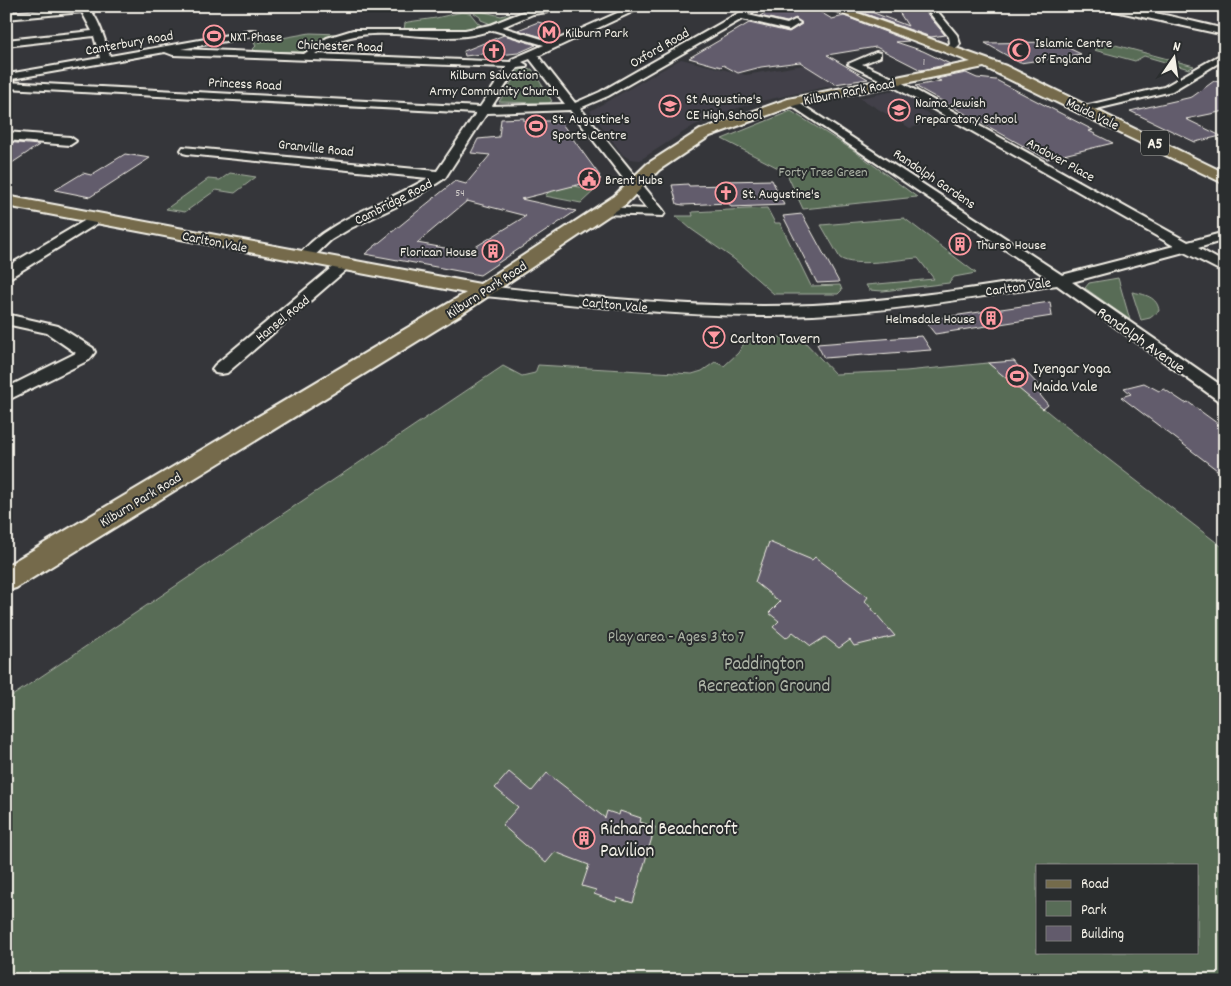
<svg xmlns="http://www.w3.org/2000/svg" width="1231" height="986" font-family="Dekko,sans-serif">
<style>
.built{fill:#424149}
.green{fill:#586c57;stroke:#a6aea0;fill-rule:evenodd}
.building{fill:#625b6c;stroke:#f4f1e8;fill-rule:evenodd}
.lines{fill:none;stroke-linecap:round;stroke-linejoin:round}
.minor-casing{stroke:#f4f1e8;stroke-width:4}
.major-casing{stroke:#f4f1e8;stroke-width:4}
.minor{fill:#2a2d2e;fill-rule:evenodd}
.major{fill:#746b4b;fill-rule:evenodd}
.labels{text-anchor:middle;stroke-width:4;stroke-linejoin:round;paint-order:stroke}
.far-number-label{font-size:11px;fill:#d0ccc9}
.far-poi-label{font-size:14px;fill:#f4f1e8;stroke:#2a2d2e;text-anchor:start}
.far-street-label{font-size:14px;fill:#f4f1e8;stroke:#2a2d2e}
.far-park-label{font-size:14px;fill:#aeb5a7;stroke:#2a2d2e}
.shield{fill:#2a2d2e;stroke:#b7b6b0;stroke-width:1}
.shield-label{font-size:15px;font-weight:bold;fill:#f4f1e8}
.poi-label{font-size:16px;fill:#f4f1e8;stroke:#2a2d2e;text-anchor:start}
.street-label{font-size:16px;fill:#f4f1e8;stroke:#2a2d2e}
.park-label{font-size:16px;fill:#aeb5a7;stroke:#2a2d2e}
.near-park-label{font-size:19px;fill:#aeb5a7;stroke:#2a2d2e}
.near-poi-label{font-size:19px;fill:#f4f1e8;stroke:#2a2d2e;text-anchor:start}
</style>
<rect width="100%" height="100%" fill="#35363a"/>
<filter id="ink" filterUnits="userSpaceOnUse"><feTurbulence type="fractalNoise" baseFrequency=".02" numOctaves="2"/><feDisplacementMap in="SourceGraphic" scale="10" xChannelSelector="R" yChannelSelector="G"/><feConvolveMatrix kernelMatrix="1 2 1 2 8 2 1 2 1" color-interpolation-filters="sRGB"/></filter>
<g filter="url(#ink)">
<path class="built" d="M838 6H920L950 39 936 42Z
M681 59 746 75 821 62 843 72 821 76 835 85 757 102 725 112 693 126 640 160 630 159 623 155 590 111Z
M899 90 925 105 914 107 926 112 938 121 910 128 860 98Z"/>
<path class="green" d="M472 9 501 16 508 14 513 15 491 24 481 20 480 17 471 11Z
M462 12 470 13 478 23 483 26 459 31 404 30 405 23 408 22 436 18Z
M310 33 340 34 310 48 306 52 251 51 256 46 254 43Z
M1108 43 1194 66 1189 69 1144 56 1135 61 1094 50Z
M532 69 552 101 549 103 499 102 519 70Z
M791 111 853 150 917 197 803 209 786 172 722 139Z
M230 173 256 177 235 193 216 190 185 212 166 209 208 179 220 180Z
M556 184 596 189 581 203 545 196Z
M767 208 775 223H780L811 286 840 285 842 290 838 294H774L734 259 691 229 676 216H693L692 212Z
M904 218 976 273 954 277 949 283 883 291 869 290 866 285 934 279 918 258C900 259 854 268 840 258L821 225Z
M1118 278 1130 320 1085 288 1089 283Z
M1132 292C1144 294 1158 297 1159 311L1150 318 1141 320Z
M752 336 778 337 804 341 835 374 906 371 988 363 1064 425 1225 549V980H6V700L503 366 522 376 535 373 538 365 692 374 702 371 715 362 724 366 738 353 748 337ZM1037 865H1197V952H1037Z"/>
<path class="building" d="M776 6H810L832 19 844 16 909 41 896 42 923 51 950 64 921 70 876 47 827 55 868 79 835 84 800 62 761 67 738 73 723 65 721 67 689 58 749 23 789 32 802 24 796 18 787 22 760 16Z
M895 6H918L921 10H924L945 35 931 37 860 12 866 10 908 26Z
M538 22 548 25 557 35 549 39 518 30Z
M504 35 536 45 518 53 500 55 498 52 465 56 464 51Z
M1056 42 1081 54 1020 63 985 43Z
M966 73 977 78 996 80 1093 130 1089 131 1113 143 1047 159 915 86 941 81 936 79Z
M1214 81 1225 83V111L1186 119 1221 136 1195 142 1130 111 1192 97Z
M524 118V121H560L600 176H598L601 179 521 199 576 211 480 275 365 254 455 181 466 184 490 155 471 153 478 139 499 137 501 119ZM467 201 526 216 467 252 417 243Z
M6 142 39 145 6 167Z
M125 154 150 158 90 197 55 190 83 173 91 175Z
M772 180 784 205 731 207 729 203 683 205 677 204 672 185 688 184 689 186 726 185 725 181Z
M802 214 839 282 817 283 783 216Z
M1050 302 1052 316 935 334 924 320Z
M922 336 931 350 824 358 817 344Z
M1014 361 1024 374 1027 373 1043 390 1037 391 1048 405 1043 409 988 363Z
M1144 383 1159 391 1164 389 1185 403 1188 402 1225 429V476L1121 397 1131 394 1124 388Z
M769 542 812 560 815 557 868 597 865 601 895 636 854 646 850 640 839 648 825 637 811 646 793 632 786 638 773 627 779 621 769 613 780 602 755 582Z
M509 772 532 791 547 773 605 818 607 811 619 815 620 811 641 818 640 822 655 827 633 903 617 898 616 902 594 894 596 890 582 886 589 865 555 852 546 863 502 825 518 807 495 788Z"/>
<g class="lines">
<g class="minor-casing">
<path id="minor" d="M85 6C97 11 106 44 110 56L256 30 261 33 259 35 181 49 304 54 327 38 353 30H465L490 25 528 10 548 8V12L533 14 502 27 552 42 633 6H645L538 56 575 103 600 92 751 6H762L748 15 787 24 795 20 800 23 789 30 742 19 608 96 580 108 663 210 665 213 663 216 600 214 598 211 600 208 605 207 647 209 570 110 487 113 445 178 416 197 351 228 331 240 309 261H299L297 258C323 221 389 202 428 178L187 154 183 153 181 150 183 147 437 171 476 113 6 88V82L480 107 507 67 173 55 165 52 6 80V74H8L100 58 94 36 6 46V40L92 31 82 12 6 19V13ZM493 30 544 45 512 59 511 62 315 54C361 18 413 42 466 36 475 35 484 32 493 30ZM530 59 565 104 492 106 517 68 526 67 527 65 522 62Z
M924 6H933L957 35 960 44 953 51 950 52 945 49 950 43 949 37Z
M1092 6C1137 6 1181 19 1225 29V35Z
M876 52 880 53V57L862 64 897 80 1188 242 1225 232V240L1198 248 1225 263V273L1184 252 1072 282 1225 388V403L1219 401 1057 285C976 297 895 311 813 315 703 320 593 306 484 296L479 294 476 291 479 288 484 286C593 297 703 310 813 305 891 301 969 289 1046 277L789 104 787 102 789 100 793 99 1062 275 1174 246 889 84 848 64Z
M1225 52V59L1172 91 1084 112 1078 109 1080 107 1164 87Z
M6 132 70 137 76 141 70 145 6 140Z
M96 214 103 218 101 221 11 277 6 278V267Z
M342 262 347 263 349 266 347 269 227 373 221 374 215 373 212 369 215 365 337 263Z
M6 314 58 326 93 348 95 352 89 360 6 401V388L76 353 47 333 6 324Z"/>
</g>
<g class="major-casing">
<path id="major" d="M822 6H838L1006 66 1225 173V184L984 67 796 105 710 136 659 170 626 204 460 315 16 588 6 591V566L466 293 6 206V196L480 284 614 196 647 164 700 130 788 99 971 62Z"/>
</g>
<use href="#minor" class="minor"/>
<use href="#major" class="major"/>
</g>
</g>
<defs>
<g id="metro-ring" transform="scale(1.125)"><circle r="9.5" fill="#2a2d2e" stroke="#ff9aa2" stroke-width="1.5"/><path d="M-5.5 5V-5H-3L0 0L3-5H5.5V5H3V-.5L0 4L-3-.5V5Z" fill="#ff9aa2"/></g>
<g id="stadium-ring" transform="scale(1.125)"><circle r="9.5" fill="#2a2d2e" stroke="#ff9aa2" stroke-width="1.5"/><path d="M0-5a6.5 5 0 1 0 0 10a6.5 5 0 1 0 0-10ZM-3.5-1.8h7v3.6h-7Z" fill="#ff9aa2"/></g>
<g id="mosque-ring" transform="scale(1.125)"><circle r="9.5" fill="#2a2d2e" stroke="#ff9aa2" stroke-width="1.5"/><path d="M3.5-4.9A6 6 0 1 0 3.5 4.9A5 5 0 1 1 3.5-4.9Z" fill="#ff9aa2"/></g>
<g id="church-ring" transform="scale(1.125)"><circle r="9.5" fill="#2a2d2e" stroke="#ff9aa2" stroke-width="1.5"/><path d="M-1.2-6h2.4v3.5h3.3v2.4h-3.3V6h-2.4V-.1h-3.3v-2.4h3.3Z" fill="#ff9aa2"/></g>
<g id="school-ring" transform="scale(1.125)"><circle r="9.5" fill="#2a2d2e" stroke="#ff9aa2" stroke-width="1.5"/><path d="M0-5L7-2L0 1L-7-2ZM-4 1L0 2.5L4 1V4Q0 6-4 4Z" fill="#ff9aa2"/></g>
<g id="civic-ring" transform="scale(1.125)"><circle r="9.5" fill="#2a2d2e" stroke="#ff9aa2" stroke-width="1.5"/><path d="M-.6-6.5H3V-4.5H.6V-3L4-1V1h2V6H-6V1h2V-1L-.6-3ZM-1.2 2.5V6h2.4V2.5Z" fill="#ff9aa2"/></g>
<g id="building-ring" transform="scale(1.125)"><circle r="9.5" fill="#2a2d2e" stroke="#ff9aa2" stroke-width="1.5"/><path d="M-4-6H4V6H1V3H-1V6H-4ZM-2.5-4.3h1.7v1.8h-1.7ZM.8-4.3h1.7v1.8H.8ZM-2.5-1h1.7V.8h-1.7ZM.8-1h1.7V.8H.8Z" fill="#ff9aa2"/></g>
<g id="bar-ring" transform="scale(1.125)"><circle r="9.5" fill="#2a2d2e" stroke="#ff9aa2" stroke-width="1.5"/><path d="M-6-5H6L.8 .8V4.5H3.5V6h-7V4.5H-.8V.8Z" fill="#ff9aa2"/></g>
</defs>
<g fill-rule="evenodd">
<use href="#metro-ring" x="549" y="32"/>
<use href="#stadium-ring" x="214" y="36"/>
<use href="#mosque-ring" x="1019" y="50"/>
<use href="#church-ring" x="494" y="51"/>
<use href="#school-ring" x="670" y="106"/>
<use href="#school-ring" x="899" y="110"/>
<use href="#stadium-ring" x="536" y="126"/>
<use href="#civic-ring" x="589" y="179"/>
<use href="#church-ring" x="726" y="193"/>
<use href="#building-ring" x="960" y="244"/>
<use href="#building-ring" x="493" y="251"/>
<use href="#building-ring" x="991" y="318"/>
<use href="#bar-ring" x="714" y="337"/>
<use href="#stadium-ring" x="1017" y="376"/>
<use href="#building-ring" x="584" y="838"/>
</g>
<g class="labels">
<g class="far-number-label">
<text x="924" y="65">1</text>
<text x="460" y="196">54</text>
</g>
<g class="far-poi-label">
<text x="565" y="37">Kilburn Park</text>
<text x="230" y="41">NXT Phase</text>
<text x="1035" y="47">Islamic Centre<tspan x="1035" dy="16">of England</tspan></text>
<text x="494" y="79" text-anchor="middle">Kilburn Salvation<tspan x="494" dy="16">Army Community Church</tspan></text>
<text x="686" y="103">St Augustine's<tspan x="686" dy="16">CE High School</tspan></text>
<text x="915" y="107">Naima Jewish<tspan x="915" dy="16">Preparatory School</tspan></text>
<text x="552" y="123">St. Augustine's<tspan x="552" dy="16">Sports Centre</tspan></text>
<text x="605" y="184">Brent Hubs</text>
<text x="742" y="198">St. Augustine's</text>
<text x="976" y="249">Thurso House</text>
<text x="477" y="256" text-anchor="end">Florican House</text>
<text x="975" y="323" text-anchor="end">Helmsdale House</text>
</g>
<g class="far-street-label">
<text transform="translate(129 42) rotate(-10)" y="5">Canterbury Road</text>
<text transform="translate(340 45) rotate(2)" y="5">Chichester Road</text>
<text transform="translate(659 47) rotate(-30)" y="5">Oxford Road</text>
<text transform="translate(245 83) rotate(3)" y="5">Princess Road</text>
<text transform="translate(849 91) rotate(-11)" y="5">Kilburn Park Road</text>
<text transform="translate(1093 113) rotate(26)" y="5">Maida Vale</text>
<text transform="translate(316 147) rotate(6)" y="5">Granville Road</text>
<text transform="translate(1061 159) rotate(29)" y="5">Andover Place</text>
<text transform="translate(935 178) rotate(34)" y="5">Randolph Gardens</text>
<text transform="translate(393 201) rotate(-27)" y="5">Cambridge Road</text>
<text transform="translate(215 241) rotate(11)" y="5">Carlton Vale</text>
<text transform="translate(1018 286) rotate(-8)" y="5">Carlton Vale</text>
<text transform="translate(486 289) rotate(-33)" y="5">Kilburn Park Road</text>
<text transform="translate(615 304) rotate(5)" y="5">Carlton Vale</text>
<text transform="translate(282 318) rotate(-39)" y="5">Hansel Road</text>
<text transform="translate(140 499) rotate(-31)" y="5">Kilburn Park Road</text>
</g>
<g class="far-park-label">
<text x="823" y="176">Forty Tree Green</text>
</g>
<rect class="shield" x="1141" y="130.5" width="28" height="25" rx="4"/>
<g class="shield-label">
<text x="1155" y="148">A5</text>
</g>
<g class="poi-label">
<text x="730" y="343">Carlton Tavern</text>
<text x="1033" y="373">Iyengar Yoga<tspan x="1033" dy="18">Maida Vale</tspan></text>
</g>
<g class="street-label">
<text transform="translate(1142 339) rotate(35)" y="6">Randolph Avenue</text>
</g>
<g class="park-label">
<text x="676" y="641">Play area - Ages 3 to 7</text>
</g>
<g class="near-park-label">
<text x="764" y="669">Paddington<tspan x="764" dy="22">Recreation Ground</tspan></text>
</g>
<g class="near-poi-label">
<text x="600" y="834">Richard Beachcroft<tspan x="600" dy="22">Pavilion</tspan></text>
</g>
</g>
<rect width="1231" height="986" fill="none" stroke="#2a2d2e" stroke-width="25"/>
<rect x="12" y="12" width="1206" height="961" fill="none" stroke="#f4f1e8" stroke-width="2" filter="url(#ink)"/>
<rect x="1036" y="864" width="162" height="90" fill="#2a2d2e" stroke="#7b7b78"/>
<rect x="1046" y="880" width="25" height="8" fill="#746b4b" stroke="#7b7b78"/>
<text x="1081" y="888" font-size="15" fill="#f4f1e8">Road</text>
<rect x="1046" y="901" width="25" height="15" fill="#586c57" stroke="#7b7b78"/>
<text x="1081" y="914" font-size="15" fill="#f4f1e8">Park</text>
<rect x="1046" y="926" width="25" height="15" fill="#625b6c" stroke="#7b7b78"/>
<text x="1081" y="938" font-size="15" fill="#f4f1e8">Building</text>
<g transform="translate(1174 58) rotate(13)" stroke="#2a2d2e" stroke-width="4" paint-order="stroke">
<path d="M0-4L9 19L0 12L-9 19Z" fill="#f4f1e8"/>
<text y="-8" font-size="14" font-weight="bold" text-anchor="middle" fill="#f4f1e8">N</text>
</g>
</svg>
